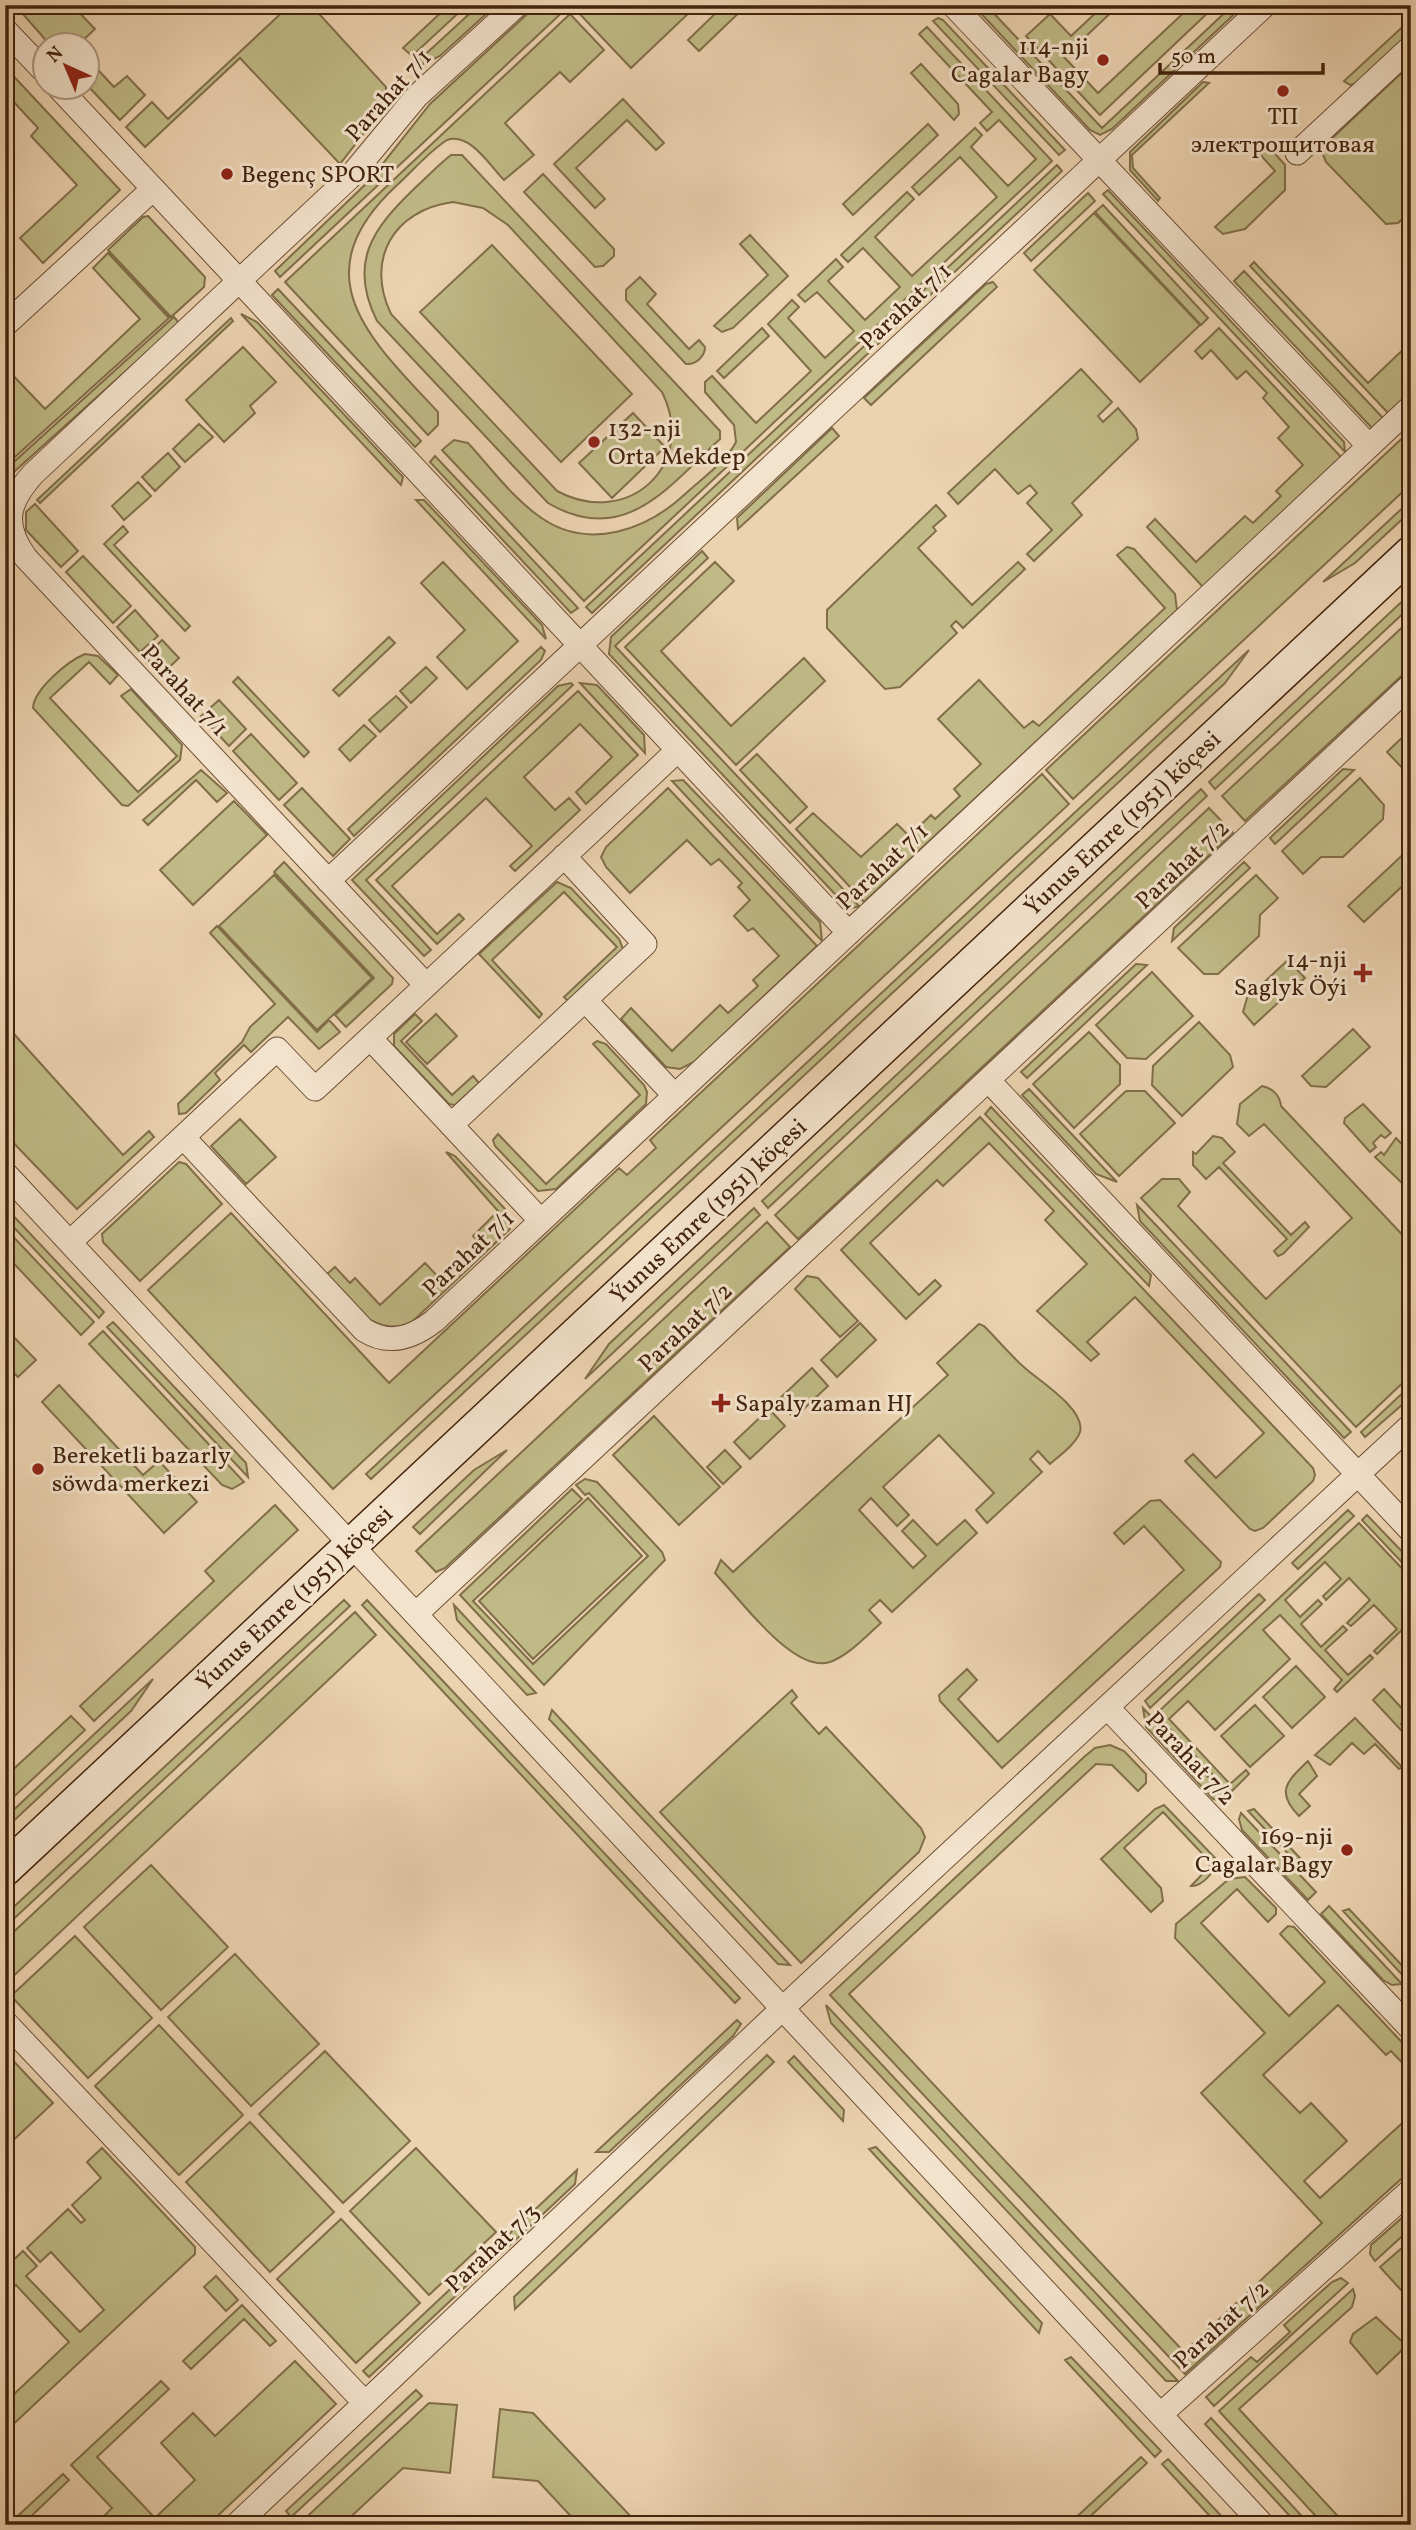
<svg xmlns="http://www.w3.org/2000/svg" width="1416" height="2530" font-family="Vollkorn,serif">
<style>
.green{fill:#c0ba86;stroke:#816e49;stroke-width:2;fill-rule:evenodd}
.lines{fill:none;stroke-linecap:round;stroke-linejoin:round}
.street-casing{stroke:#6c4f35;stroke-width:25}
.secondary-casing{stroke:#42230c;stroke-width:36}
.street{stroke:#f3e2cc;stroke-width:23}
.secondary{stroke:#f3e2cc;stroke-width:33}
.poi-dot{fill:#8f2418;stroke:#f3e2cc;stroke-width:2.5}
.labels{text-anchor:middle;stroke-width:6;stroke-linejoin:round;paint-order:stroke}
.poi-label{font-size:24px;fill:#42230c;stroke:#f3e2cc;text-anchor:start}
.street-label{font-size:24px;fill:#42230c;stroke:#f3e2cc}
</style>
<rect width="100%" height="100%" fill="#ecd3b0"/>
<filter id="stains"><feTurbulence type="fractalNoise" baseFrequency=".00286" numOctaves="4"/><feColorMatrix values="0 0 0 0 .2 0 0 0 0 .09 0 0 0 0 .02 0 0 0 .5 -.17"/></filter>
<radialGradient id="worn" r=".72"><stop offset=".6" stop-color="#630" stop-opacity="0"/><stop offset="1" stop-color="#630" stop-opacity=".3"/></radialGradient>
<path class="green" d="M15 5H72L95 29 78 45H50Z
M290 5H311L386 87 385 106 340 164 240 58 145 147 126 127 152 102 168 119Z
M449 5H467L412 56 403 48Z
M479 5H496L440 56 421 65 417 62Z
M537 5H570L280 277 275 271 369 181 430 104Z
M579 5H686L691 11 631 68 575 9Z
M724 5H747L699 51 688 40Z
M973 5H986L1102 128 1233 5H1244L1112 129 1100 135 1090 130Z
M1104 5H1119L1064 57 1098 93 1192 5H1216L1100 115 1026 36 1050 14 1071 36Z
M570 14 604 50 570 82 560 72 505 123 534 155 504 180C490 166 470 132 447 140 428 152 412 172 395 187 300 277 371 340 438 412V425L428 435 285 282Z
M938 18 943 20 1065 150 1059 155 933 21Z
M1411 19V33L1358 83 1350 85 1344 81Z
M927 27 1052 161 584 601 442 450 454 440 468 443C491 468 514 500 543 519 590 550 646 530 684 495 701 479 725 463 736 442L734 425 705 392V382L712 376 756 423 811 371 768 324 792 300 799 307 788 318 825 358 854 331 817 292 805 302 798 295 836 259 843 267 828 281 865 320 900 287 863 248 848 262 841 255 907 192 914 199 875 237 912 276 997 197 960 157 919 195 912 187 975 128 982 135 971 147 1008 186 1036 159 999 120 987 131 980 123 992 112 919 34Z
M88 59 114 87 127 76 145 95 120 120 88 86Z
M921 64 958 104 959 114 954 120 911 73Z
M1411 64V211L1398 223 1386 224 1326 162 1322 152 1326 144Z
M5 67 120 190 43 263 20 238 77 185 31 136 38 128 12 100 5 104Z
M1203 82 1209 83 1132 155 1133 168 1160 198 1158 201 1130 170V152Z
M623 99 664 143 656 150 627 120 576 168 605 199 595 208 554 164Z
M928 124 938 135 853 215 843 204Z
M1263 140 1285 165V190L1245 229 1223 234 1215 227 1275 171 1250 143Z
M451 155H462L720 431V439C668 487 624 548 548 503L377 321C348 263 372 229 415 188 427 177 438 165 451 155ZM453 202 483 208 508 225 662 392C698 465 628 529 557 491L391 314C365 260 393 210 453 202Z
M1057 165 1062 171 592 613 586 607Z
M543 174 614 249V256L603 266 595 267 524 192Z
M1108 190 1344 442 1345 452 1103 194Z
M1088 193 1095 201 1031 261 1024 253Z
M1103 205 1208 318 1201 325 1095 212Z
M1094 213 1200 325 1140 382 1034 270Z
M148 216 205 277 204 287 171 317 108 250 143 217Z
M750 235 788 276 733 328 722 332 714 326 768 275 740 244Z
M492 245 632 394 561 462 420 312Z
M108 253 169 318 5 466V367L45 409 140 319 93 268Z
M1254 262 1368 383 1410 343 1411 392 1388 413 1250 266Z
M1244 271 1383 418 1372 428 1234 281Z
M640 277 656 294 647 304 689 349 699 340 705 347C705 356 696 365 686 364L626 300V290Z
M993 282 997 287 871 405 864 398 986 284Z
M278 289 421 441 415 447 272 295Z
M241 314 257 322 403 477 401 485Z
M174 317 179 323 5 480V470Z
M231 318 233 321 40 503 37 500Z
M762 328 769 336 724 378 717 371Z
M1219 328 1341 457 1203 587 1147 527 1155 519 1196 562 1245 516 1253 523 1281 496 1276 491 1303 465 1278 438 1289 427 1263 398 1267 393 1246 371 1237 379 1211 350 1202 359 1195 351Z
M243 347 276 382 250 406 255 413 224 442 186 400Z
M1081 369 1112 402 1098 416 1103 422 1118 408 1136 429 1138 439 1072 503 1082 515 1034 561 1027 554 1052 530 1027 503 1037 493 1030 485 1018 494 995 469 958 504 948 493Z
M633 413 665 447 612 498 579 463Z
M199 424 213 437 185 462 173 449Z
M832 428 839 436 738 529 737 518Z
M1411 430V484L1073 799 1046 770Z
M168 453 180 467 155 491 142 477Z
M435 456 578 608 571 613 430 462Z
M138 482 151 496 124 520 112 506Z
M416 500H424L542 625 546 639Z
M1411 500V511L1355 563 1323 582Z
M35 504 78 551 61 567 26 530V512Z
M936 505 946 516 933 527 936 531 918 548 972 605 1018 562 1025 569 963 628 956 621 951 626 957 633 900 687 885 689 827 628V610Z
M123 526 128 532 114 545 190 626 185 631 104 544Z
M1127 547 1134 549 1175 594 1177 610 864 902 796 829 813 813 861 857 897 824 909 836 931 815 935 819 960 796 954 789 981 764 938 719 979 680 1024 728 1033 721 1039 726 1165 608 1117 555Z
M702 551 708 558 615 646 859 906 849 909 609 654 611 637Z
M83 556 131 606 113 623 66 572Z
M443 562 518 641 467 689 437 657 465 630 421 583Z
M715 562 734 581 661 651 731 726 804 658 825 681 736 765 625 647Z
M1411 593V606L1215 789 1209 782Z
M135 610 158 636 140 652 117 627Z
M1411 619V667L1245 821 1222 796Z
M389 637 395 643 339 696 333 690Z
M162 640 179 658 162 674 145 657Z
M541 647 545 651 541 660 354 836 348 829Z
M1249 650 1225 683 371 1479 366 1474Z
M85 654 98 656 118 675 110 684 89 662 50 698 138 792 177 756 121 696 131 689 182 745 180 760 128 806 122 805 33 708C34 689 68 661 85 654Z
M426 667 437 678 411 703 400 691Z
M238 677 309 752 304 757 233 682Z
M571 683 573 685 366 880 431 950 424 956 352 880 558 686Z
M580 683 597 685 644 735 645 753Z
M578 691 638 755 586 804 576 792 612 757 580 724 524 777 555 810 569 798 580 810 515 871 510 866 532 846 486 798 392 886 437 934 459 914 464 919 437 944 376 880Z
M396 696 407 707 380 732 369 720Z
M219 700 246 729 229 746 201 716Z
M364 725 376 736 350 761 339 749Z
M1411 729V777L1387 752Z
M251 734 297 783 279 800 233 751Z
M757 754 807 807 790 823 740 770Z
M1343 769 1354 770 1275 844 1270 838Z
M201 770 227 793 217 802 196 780 148 825 143 820Z
M1042 774 1069 804 333 1489 148 1290 231 1213 389 1383 619 1168 627 1175 656 1148 650 1140Z
M1360 778 1384 805 1383 819 1343 857H1321L1303 874 1282 851Z
M683 780 820 922 822 941 672 781Z
M302 788 350 839 333 856 284 805Z
M668 788 817 946 694 1062 680 1069 666 1067 621 1019 631 1008 672 1051 720 1005 728 1013 758 986 753 980 779 956 753 928 748 931 734 916 750 900 738 887 742 883 719 859 711 865 687 840 630 893 606 867 601 857 606 847Z
M1201 789 1207 796 768 1208 762 1201Z
M234 801 267 835 193 905 160 870Z
M1209 808 1233 833 798 1239 775 1215Z
M1411 847V878L1364 922 1348 906Z
M284 862 393 978 392 984 346 1027 335 1015 374 978 274 872Z
M1244 862 1250 868 1172 941 1174 928Z
M274 875 372 978 317 1030 219 926Z
M1256 875 1278 898 1260 915 1259 936 1218 974H1204L1178 948Z
M557 882 571 888 619 939 623 949 569 1002 564 997 617 947 564 892 492 960 542 1014 539 1018 479 954Z
M217 926 317 1032 329 1020 340 1032 319 1049 288 1017 251 1052 244 1045 215 1073 220 1080 186 1113 179 1114 178 1104 242 1042 250 1027 275 1004 210 933Z
M1288 960 1305 978 1254 1025 1243 1012 1247 998Z
M1136 964 1147 965 1027 1078 1021 1072Z
M1152 972 1193 1016 1146 1059 1127 1058 1096 1025Z
M415 1014 422 1021 401 1041 452 1095 473 1076 479 1083 455 1105 449 1104 394 1046V1034Z
M436 1014 457 1036 427 1064 406 1042Z
M1199 1022 1230 1055 1233 1067 1182 1116 1152 1085 1153 1066Z
M5 1024 123 1155 149 1131 154 1137 77 1209 5 1134Z
M1353 1029 1370 1047 1326 1087 1311 1086 1302 1076Z
M1089 1032 1120 1065V1084L1074 1128 1033 1084Z
M597 1041 606 1044 644 1085 647 1092 646 1104 556 1189 538 1191 495 1146 493 1140 498 1134 546 1184 640 1095 593 1044Z
M1262 1086C1272 1088 1280 1095 1281 1106L1411 1244V1375L1356 1427 1141 1198 1162 1179H1179L1190 1192 1178 1206 1266 1299 1352 1218 1264 1124 1249 1136 1237 1124 1240 1104Z
M1029 1089 1117 1182 1096 1174 1022 1095Z
M1126 1091H1145L1175 1123 1119 1176 1080 1134Z
M1363 1104 1391 1133 1385 1138 1381 1135 1373 1143 1376 1147 1370 1152 1344 1123 1345 1118Z
M991 1107 1151 1275 1149 1286 985 1114Z
M980 1117 1313 1468 1315 1475 1313 1481 1263 1528 1255 1531 1250 1529 1185 1461 1193 1454 1216 1478 1264 1433 1135 1297 1087 1342 1099 1354 1091 1361 1037 1311 1087 1264 1045 1220 1054 1211 989 1143 943 1186 937 1180 870 1243 919 1295 935 1280 941 1286 906 1319 841 1250Z
M240 1119 276 1157 246 1184 211 1146Z
M1213 1136 1222 1138 1235 1152 1223 1163 1291 1235 1305 1222 1309 1227 1283 1254 1278 1256 1274 1251 1287 1239 1219 1167 1206 1179 1193 1165V1152L1196 1154Z
M1396 1138 1411 1154V1182L1405 1186 1375 1157 1381 1152 1384 1155Z
M446 1152 455 1156 507 1211 510 1229 411 1323C395 1329 383 1327 369 1319L327 1274 335 1267 350 1283 355 1278 380 1305 425 1263 442 1281 481 1245 473 1236 498 1211Z
M179 1162 186 1164 222 1204 140 1281 103 1242 102 1234Z
M1137 1205 1351 1432 1344 1438 1140 1221Z
M5 1207 104 1312 99 1318 5 1218Z
M754 1208 760 1215 585 1379 609 1344Z
M767 1222 790 1247 445 1568 436 1572 416 1551Z
M5 1228 94 1322 81 1335 5 1254Z
M807 1276 818 1278 858 1321 840 1337 795 1289Z
M113 1322 246 1463 248 1477 107 1327Z
M860 1323 876 1340 837 1377 821 1360Z
M979 1324 984 1326C998 1340 1011 1356 1026 1369 1040 1381 1086 1410 1080 1432 1076 1444 1059 1456 1050 1464L1038 1451 1030 1459 1042 1472 987 1523 976 1510 994 1493 939 1435 883 1487 909 1515 897 1526 871 1498 859 1510 913 1568 926 1556 902 1531 913 1520 937 1545 965 1520 977 1533 892 1612 880 1600 869 1610 881 1623C866 1636 849 1655 830 1662 795 1674 744 1604 722 1581L715 1573 721 1560 733 1572 948 1375 937 1363Z
M5 1328 36 1360 18 1377 5 1364Z
M103 1331 244 1482 232 1489 222 1485 89 1344Z
M812 1368 828 1386 794 1418 778 1400Z
M59 1385 143 1475 159 1461 197 1502 164 1533 42 1402Z
M1411 1385V1397L1365 1437 1361 1432Z
M769 1409 785 1426 750 1459 734 1442Z
M654 1416 720 1487 679 1525 613 1455Z
M507 1450 420 1534 413 1527 474 1470Z
M725 1450 741 1467 723 1484 707 1467Z
M585 1479 597 1482 662 1552 665 1560 544 1685 460 1595 572 1489 582 1499 473 1601 533 1664 648 1556 589 1493 585 1495 576 1485Z
M588 1498 642 1556 533 1659 479 1601Z
M1160 1500 1221 1562 1220 1567 1002 1768 940 1701 939 1695 967 1669 977 1680 958 1699 998 1742 1184 1570 1144 1526 1124 1544 1114 1533 1150 1501Z
M275 1505 298 1530 94 1721 80 1706 214 1581 205 1571Z
M1348 1510 1354 1516 1298 1569 1292 1563Z
M1367 1515 1411 1561V1572L1362 1520Z
M1359 1523 1411 1578V1604L1403 1611 1409 1623 1377 1654 1374 1651 1397 1629 1374 1605 1351 1626 1347 1623 1370 1600 1349 1578 1326 1600 1323 1596 1341 1579 1325 1562 1285 1600 1300 1617 1318 1600 1322 1604 1301 1624 1321 1647 1343 1626 1347 1630 1325 1650 1348 1675 1370 1655 1373 1658 1337 1692 1334 1689 1342 1680 1280 1615 1263 1630 1290 1659 1215 1730 1188 1701 1169 1719 1230 1784 1246 1770 1249 1774 1230 1793 1156 1714Z
M1259 1594 1265 1600 1150 1708 1145 1701Z
M344 1600 350 1606 5 1927V1915Z
M367 1600 740 1998 735 2003 362 1605Z
M454 1605 536 1693 527 1695 457 1620Z
M355 1612 376 1635 5 1984V1940Z
M1296 1666 1325 1697 1292 1728 1263 1697Z
M153 1679 131 1711 5 1829V1818Z
M1384 1689 1409 1716 1401 1724 1411 1734V1741L1373 1700Z
M792 1690 797 1697 791 1703 819 1734 826 1727 921 1828 925 1837 919 1852 801 1963 660 1812Z
M1255 1705 1284 1736 1250 1767 1221 1736Z
M1143 1708 1228 1798 1219 1801 1213 1799 1146 1727Z
M552 1710 790 1965 778 1964 549 1719Z
M71 1716 85 1730 5 1805V1777Z
M1355 1718 1402 1767 1399 1769 1375 1744 1364 1754 1352 1743 1330 1765 1315 1755Z
M1110 1745 1124 1751 1146 1774V1783L1138 1791 1112 1765 1096 1764 849 1994 1184 2352 1322 2223 1201 2093 1265 2033 1175 1938 1176 1924 1229 1879 1245 1877 1276 1908V1914L1268 1922 1237 1889 1201 1923 1289 2016 1325 1982 1280 1934 1288 1926 1294 1927 1411 2052V2072L1391 2051 1386 2055 1338 2005 1263 2075 1300 2113 1311 2103 1347 2141 1304 2181 1320 2198 1411 2115V2170L1185 2374 830 1995 1084 1757 1095 1748Z
M1308 1761 1317 1776 1299 1794 1310 1806 1299 1816C1275 1792 1287 1781 1308 1761Z
M1164 1805 1218 1861C1215 1871 1202 1887 1191 1886L1212 1864 1163 1812 1124 1848 1161 1888 1163 1901 1151 1912 1101 1859 1155 1809Z
M1254 1809 1314 1873 1312 1879 1248 1811Z
M1241 1813 1316 1892 1308 1900 1242 1830 1239 1819Z
M151 1865 228 1947 161 2010 84 1927Z
M1329 1906 1402 1984 1392 1985 1383 1980 1321 1914Z
M1349 1909 1409 1973 1406 1979 1343 1911Z
M75 1936 152 2018 88 2078 11 1996Z
M235 1954 319 2044 251 2106 168 2017Z
M826 2005 1178 2381H1166L831 2023Z
M737 2020 741 2024 733 2036 609 2152H596Z
M159 2025 243 2115 179 2175 95 2086Z
M325 2051 410 2141 343 2203 259 2114Z
M5 2052 53 2103 5 2148Z
M767 2055 774 2062 515 2309 514 2297Z
M794 2056 844 2110 843 2121 788 2062Z
M250 2122 334 2212 270 2272 186 2182Z
M876 2147 1042 2323 1039 2333 869 2149Z
M102 2148 195 2247V2254L5 2432V2391L11 2397 69 2342 16 2285 5 2295V2268L23 2251 37 2266 26 2276 80 2332 104 2310 51 2252 40 2262 27 2248 68 2209 81 2223 85 2220 72 2205 101 2178 87 2162Z
M416 2148 496 2232 429 2295 350 2211Z
M577 2170 575 2184 369 2377 363 2371Z
M1411 2210V2228L1375 2261 1370 2254 1371 2245Z
M341 2219 420 2303 356 2363 277 2279Z
M1411 2240V2301L1380 2267Z
M216 2276 238 2300 226 2311 204 2287Z
M1341 2278 1348 2283 1214 2406 1206 2397 1251 2357 1257 2362 1290 2332 1284 2325 1332 2282Z
M1353 2289 1355 2296 1352 2307 1239 2409 1346 2525H1324L1219 2411Z
M242 2305 276 2341 270 2346 244 2319 191 2369 183 2361Z
M1376 2317 1411 2350V2359L1402 2350 1377 2374 1350 2342 1353 2334Z
M1071 2357 1161 2451 1155 2457 1065 2360Z
M295 2361 336 2404 208 2525H95L112 2508 71 2465 161 2381 169 2389 97 2457 155 2518 195 2480 161 2443 193 2413 215 2436Z
M416 2390 422 2396 291 2517 286 2511Z
M429 2403 457 2405 450 2473 403 2468 342 2525H298Z
M500 2409 533 2413 634 2520 628 2525H579L538 2481 493 2477Z
M1211 2418 1310 2525H1298L1205 2424Z
M1141 2457 1147 2463 1081 2525H1068Z
M1168 2459 1226 2521 1227 2525H1218L1162 2464Z
M63 2474 69 2480 22 2525H8Z"/>
<g class="lines">
<g class="street-casing">
<path id="street" d="M953 5 1369 446
M5 30 46 73
M59 88 849 933
M1297 153 1411 47
M5 325 153 189
M328 881 1265 5
M426 985 26 558C2 525 7 503 33 474L349 178 417 96 517 5
M585 1000 675 1096
M370 1038 678 750
M989 1081 1411 1531
M451 1125 645 944 564 856
M5 1173 1263 2525
M541 1221 370 1038 315 1089 277 1049 183 1137 364 1330C389 1346 412 1338 434 1321L1411 407
M70 1242 183 1137
M417 1613 1411 685
M1107 1707 1411 2029
M5 2022 365 2403
M1161 2414 1411 2190
M236 2525 799 1993 1411 1425"/>
</g>
<g class="secondary-casing">
<path id="secondary" d="M5 1869 1411 553"/>
</g>
<use href="#street" class="street"/>
<use href="#secondary" class="secondary"/>
</g>
<g class="poi-dot">
<circle cx="1103" cy="60" r="7"/>
<circle cx="1283" cy="91" r="7"/>
<circle cx="227" cy="174" r="7"/>
<circle cx="594" cy="442" r="7"/>
<path d="M1359.5 962.5h7v7h7v7h-7v7h-7v-7h-7v-7h7z"/>
<path d="M717.5 1392.5h7v7h7v7h-7v7h-7v-7h-7v-7h7z"/>
<circle cx="38" cy="1469" r="7"/>
<circle cx="1347" cy="1850" r="7"/>
</g>
<g class="labels">
<g class="poi-label">
<text x="1089" y="54" text-anchor="end">114-nji<tspan x="1089" dy="28">Cagalar Bagy</tspan></text>
<text x="1283" y="124" text-anchor="middle">ТП<tspan x="1283" dy="28">электрощитовая</tspan></text>
<text x="241" y="182">Begenç SPORT</text>
<text x="608" y="436">132-nji<tspan x="608" dy="28">Orta Mekdep</tspan></text>
<text x="1347" y="967" text-anchor="end">14-nji<tspan x="1347" dy="28">Saglyk Öýi</tspan></text>
<text x="735" y="1411">Sapaly zaman HJ</text>
<text x="52" y="1463">Bereketli bazarly<tspan x="52" dy="28">söwda merkezi</tspan></text>
<text x="1333" y="1844" text-anchor="end">169-nji<tspan x="1333" dy="28">Cagalar Bagy</tspan></text>
</g>
<g class="street-label">
<text transform="translate(388 95) rotate(-48)" y="8">Parahat 7/1</text>
<text transform="translate(905 306) rotate(-43)" y="8">Parahat 7/1</text>
<text transform="translate(185 690) rotate(47)" y="8">Parahat 7/1</text>
<text transform="translate(1122 823) rotate(-43)" y="8">Ýunus Emre (1951) köçesi</text>
<text transform="translate(1182 864) rotate(-43)" y="8">Parahat 7/2</text>
<text transform="translate(882 866) rotate(-43)" y="8">Parahat 7/1</text>
<text transform="translate(708 1211) rotate(-43)" y="8">Ýunus Emre (1951) köçesi</text>
<text transform="translate(468 1253) rotate(-43)" y="8">Parahat 7/1</text>
<text transform="translate(685 1327) rotate(-43)" y="8">Parahat 7/2</text>
<text transform="translate(294 1598) rotate(-43)" y="8">Ýunus Emre (1951) köçesi</text>
<text transform="translate(1191 1758) rotate(47)" y="8">Parahat 7/2</text>
<text transform="translate(492 2248) rotate(-43)" y="8">Parahat 7/3</text>
<text transform="translate(1221 2324) rotate(-42)" y="8">Parahat 7/2</text>
</g>
</g>
<rect width="1416" height="2530" fill="none" stroke="#ecd3b0" stroke-width="28"/>
<rect x="7" y="7" width="1402" height="2516" fill="none" stroke="#42230c" stroke-width="3.5"/>
<rect x="14" y="14" width="1388" height="2502" fill="none" stroke="#42230c" stroke-width="2"/>
<g transform="translate(66 66) rotate(316)"><circle r="33" fill="#f3e2cc" stroke="#ac967f" stroke-width="2"/>
<path d="M0-5L12 26L0 18L-12 26Z" fill="#8f2418"/>
<text y="-10" font-size="19" font-weight="bold" text-anchor="middle" fill="#42230c">N</text>
</g>
<path d="M1160 63v10h163v-10" fill="none" stroke="#42230c" stroke-width="3.5"/>
<text x="1171" y="63" font-size="21" fill="#42230c" stroke="#f3e2cc" stroke-width="5" paint-order="stroke">50 m</text>
<rect width="100%" height="100%" filter="url(#stains)"/>
<rect width="100%" height="100%" fill="url(#worn)"/>
</svg>
